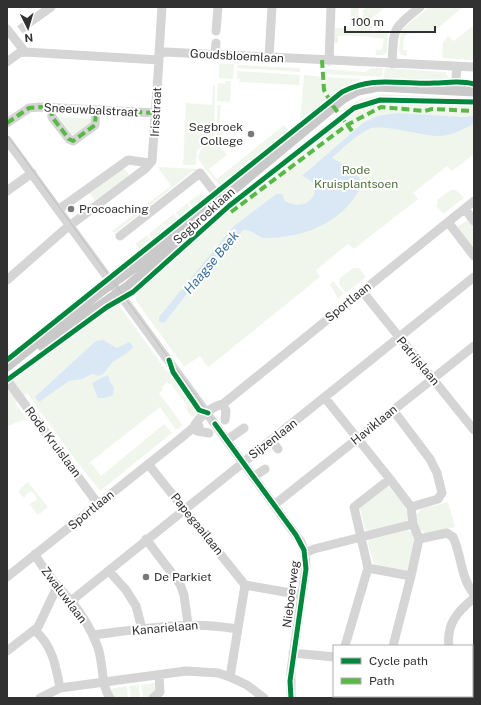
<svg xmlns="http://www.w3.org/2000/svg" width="481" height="705" font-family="'Public Sans',sans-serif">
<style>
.green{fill:#f1f6ed}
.water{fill:#d9e8f4}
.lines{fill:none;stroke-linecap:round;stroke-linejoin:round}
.minor-tunnel{stroke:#d6d6d6;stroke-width:9;stroke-dasharray:9 4.5;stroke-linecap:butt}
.minor{stroke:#d5d5d5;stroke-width:9}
.major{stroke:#c9c9c9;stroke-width:11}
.tram{stroke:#bdbdbd;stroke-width:1}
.quiet{stroke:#58b947;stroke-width:4;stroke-dasharray:8 4;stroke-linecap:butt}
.cycleway-casing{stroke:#fff;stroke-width:8}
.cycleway{stroke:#00873e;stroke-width:5}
.poi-dot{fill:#797979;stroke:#fff;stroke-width:1.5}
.labels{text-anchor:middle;stroke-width:4;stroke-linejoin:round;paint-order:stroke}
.street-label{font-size:12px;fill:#313131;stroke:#fff}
.poi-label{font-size:12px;fill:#313131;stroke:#fff;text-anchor:start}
.park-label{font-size:12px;fill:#4f7139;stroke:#fff}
.water-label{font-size:13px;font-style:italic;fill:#366d9b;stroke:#fff}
</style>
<rect width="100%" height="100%" fill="#fff"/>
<path class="green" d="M351 7H359L357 28 350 27Z
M367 7 384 8 372 18V31L388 32 387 51 384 55H376V50H382L384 39C369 36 354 35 338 36V43H334L335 28 361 29 362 15H364L362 11Z
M429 7H463L432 33 407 34 404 38 403 50H407V56L401 55 399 51 401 30Z
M474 25V60L442 58 443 43 448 36 454 41Z
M219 64H234L233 79 219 78Z
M238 65 300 68V72L237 68Z
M370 68H383L382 77 325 74V69L366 72Z
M385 68 446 72 449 80 433 82 383 80Z
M237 71 300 75 299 85 239 82 240 79H237Z
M304 75 323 77V89L328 99 300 122Z
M325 77 362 79 348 85 329 98 324 87Z
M225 81H231L230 102 217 101 218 83 225 84Z
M213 86H215L214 135 197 151 196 165H183L186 103 212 105Z
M383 94 474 99V101L376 97 357 103 340 113 339 112 358 100Z
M380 100 474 104V154L452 171 447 166 413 193 418 199 354 249 348 244 316 270 320 277 216 361 208 367 200 356 184 367 136 301 135 292 187 248 231 206 342 116 365 103Z
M217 105H221L219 129 222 130V135L215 141 227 155 209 169 217 179 284 125 289 131 221 186 219 185 200 162 198 157 201 149 217 136Z
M59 117 91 119V123L75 134H71Z
M158 167 202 169 216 187V190L201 171H193L115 233 120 240 112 231 171 186Z
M124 168 130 176 95 201 89 193Z
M451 190H456L464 198 443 214 436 206 438 203 437 200Z
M201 193 205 198 193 208 189 202Z
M187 203 192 209 180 218 176 213Z
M174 214 178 220 167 229 162 223Z
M467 220H470L474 224V251L457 227Z
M161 224 165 230 153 240 149 234Z
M147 235 152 241 140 250 135 244Z
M353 268H359L366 277 346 293 339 284 340 278Z
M333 281 344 294 338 299 330 284Z
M118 304 197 413 192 417 186 409 188 407 171 384 167 383 162 387 163 390 159 393 183 425 176 430 160 407 88 464 91 463 101 476 164 424 172 433 100 491 77 462 27 393 15 403 27 419 7 426V382L48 350 102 312Z
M28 482 48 507 38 515 29 504 37 500 35 494 30 491 24 498 18 491Z
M386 486C396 486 409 510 408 519L405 522 369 531 365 530 360 508Z
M448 502 455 527 427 534 420 530 416 516 421 509Z
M407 530 413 533 415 544 409 570H405L374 564 368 544 369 540Z
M159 682V686L150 697 143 698 141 685Z
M139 685 140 698H131L129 686Z
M127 686 128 698H114L109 689Z"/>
<path class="water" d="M398 113 463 117 474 116V124C463 129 451 136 439 136 421 136 382 123 369 129 355 136 343 148 332 158L353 170 360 179C361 188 357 195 351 202 331 227 297 238 266 238 257 238 251 228 243 230L186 295 165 322 162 323 159 321V317L233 227 276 194H282L285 201C309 215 329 185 302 176L363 123 377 116Z
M103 340 117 348 130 342 133 347C128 355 117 357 110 365 106 370 106 373 99 376L92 374 82 379 69 381 39 402 35 397 88 348 96 341Z
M108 375 110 382 114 387 113 395 104 398H98L92 383Z"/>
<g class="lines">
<path class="minor-tunnel" d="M20 30 27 24"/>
<path class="minor" d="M27 24 51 7
M7 29 25 52
M216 31 218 7
M159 54 162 7
M215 54 216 43
M269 57 272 7
M329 61 331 7
M7 62 19 53 25 52 159 60V54L165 52 474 67
M392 64C394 28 391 30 420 7
M455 90 457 67
M51 108 52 117 69 139 73 141 95 125 96 110
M7 123 29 108 40 107 156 113
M7 140 301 542 305 553 306 566 291 671V698
M7 191 32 173
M465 209 474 221
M58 210 128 160 150 163
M448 222 474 256
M120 236 200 173 220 199
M7 280 64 230 145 169 152 161 159 60
M362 291 474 430
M7 380 98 504
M325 398 390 479
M223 404 226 411 225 420
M393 410 430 459 437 473 442 493 438 499 411 507
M194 427C197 418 213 406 223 404L474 201
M194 427 197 431 209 433
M227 440 244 428
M271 440 278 449
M148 464 245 585 230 677
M253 477 265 469
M390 479 411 507 413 524 419 539 411 576 368 568 354 507Z
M274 505 474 346
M146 539 180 584 184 595 188 624
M419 539 447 533 453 537C462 556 460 577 474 594
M305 553 314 549 413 524
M35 554C44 572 58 586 70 600 81 613 91 629 97 645 104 661 100 684 110 698
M109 571 126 590 136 606 142 629
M7 577 181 438 194 427 199 426
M245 585 302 595
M71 601 474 277
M34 630C52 644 56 666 60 688
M93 635C142 629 188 620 237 629
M345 646 368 568
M393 646 411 576
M449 646C446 624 458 611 474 598
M7 651 38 627 57 587
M472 652H474
M293 653 334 657
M447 696V698
M465 696 466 698
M40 698 60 688 186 671 218 673 230 677 247 685 264 698
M153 698 160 692 159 675"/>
<path class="major" d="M43 346 129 286 179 243
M7 366 102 290 172 240 343 98 358 90 378 86 474 91"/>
<path class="tram" d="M7 135 304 545 308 566 292 671V698"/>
<path class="quiet" d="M322 60 324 90 333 106 352 131
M51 108 52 117 69 139 73 141 95 125 96 110
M7 123 29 108 40 107 156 113
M231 212 347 125 381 107 425 111 432 109 474 111"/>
<g class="cycleway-casing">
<path id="cycleway" d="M7 360 342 92C374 75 400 85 434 83 447 83 460 80 474 84
M169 360 173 372 199 410 208 413
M7 380 107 307 133 292 229 206 354 108 380 100 474 102
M215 424 296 535 304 550 306 569 290 681 291 698"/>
</g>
<use href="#cycleway" class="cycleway"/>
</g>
<g class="poi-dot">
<circle cx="251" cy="134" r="4"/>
<circle cx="71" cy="209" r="4"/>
<circle cx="146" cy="577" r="4"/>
</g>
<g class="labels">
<g class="street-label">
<text transform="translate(237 56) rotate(3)" y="4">Goudsbloemlaan</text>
<text transform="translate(91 110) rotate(3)" y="4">Sneeuwbalstraat</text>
<text transform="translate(156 112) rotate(-87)" y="4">Irisstraat</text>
<text transform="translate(204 216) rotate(-42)" y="4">Segbroeklaan</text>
<text transform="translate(348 302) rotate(-39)" y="4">Sportlaan</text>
<text transform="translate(418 361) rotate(50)" y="4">Patrijslaan</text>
<text transform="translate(374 425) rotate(-39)" y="4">Haviklaan</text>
<text transform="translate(273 439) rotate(-38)" y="4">Sijzenlaan</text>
<text transform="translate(53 442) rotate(53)" y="4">Rode Kruislaan</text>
<text transform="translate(91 510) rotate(-39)" y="4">Sportlaan</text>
<text transform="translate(197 524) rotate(51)" y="4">Papegaailaan</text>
<text transform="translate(291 594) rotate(-83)" y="4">Nieboerweg</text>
<text transform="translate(64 595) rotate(53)" y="4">Zwaluwlaan</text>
<text transform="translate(165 628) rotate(-5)" y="4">Kanarielaan</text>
</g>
<g class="poi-label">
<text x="243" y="131" text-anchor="end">Segbroek<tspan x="243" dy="14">College</tspan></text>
<text x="79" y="213">Procoaching</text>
<text x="154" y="581">De Parkiet</text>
</g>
<g class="park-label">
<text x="356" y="174">Rode<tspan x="356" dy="14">Kruisplantsoen</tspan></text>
</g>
<g class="water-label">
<text transform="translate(211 262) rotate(-50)" y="5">Haagse Beek</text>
</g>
</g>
<rect width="481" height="705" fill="none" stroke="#313131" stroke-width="16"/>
<rect x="333" y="645" width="140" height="52" fill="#ffffff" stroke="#adadad"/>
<rect x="341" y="658" width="20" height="6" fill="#00873e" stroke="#adadad"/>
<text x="369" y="665" font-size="12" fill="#313131">Cycle path</text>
<rect x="341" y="678" width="20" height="6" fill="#58b947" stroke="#adadad"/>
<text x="369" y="685" font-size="12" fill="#313131">Path</text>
<g transform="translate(28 28) rotate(175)" stroke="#ffffff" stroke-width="3" paint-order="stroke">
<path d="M0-3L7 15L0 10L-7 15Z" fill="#313131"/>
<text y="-6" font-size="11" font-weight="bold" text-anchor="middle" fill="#313131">N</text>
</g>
<path d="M345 26v6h90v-6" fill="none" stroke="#313131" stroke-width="2"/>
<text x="351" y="26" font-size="12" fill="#313131" stroke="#ffffff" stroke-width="3" paint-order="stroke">100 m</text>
</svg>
